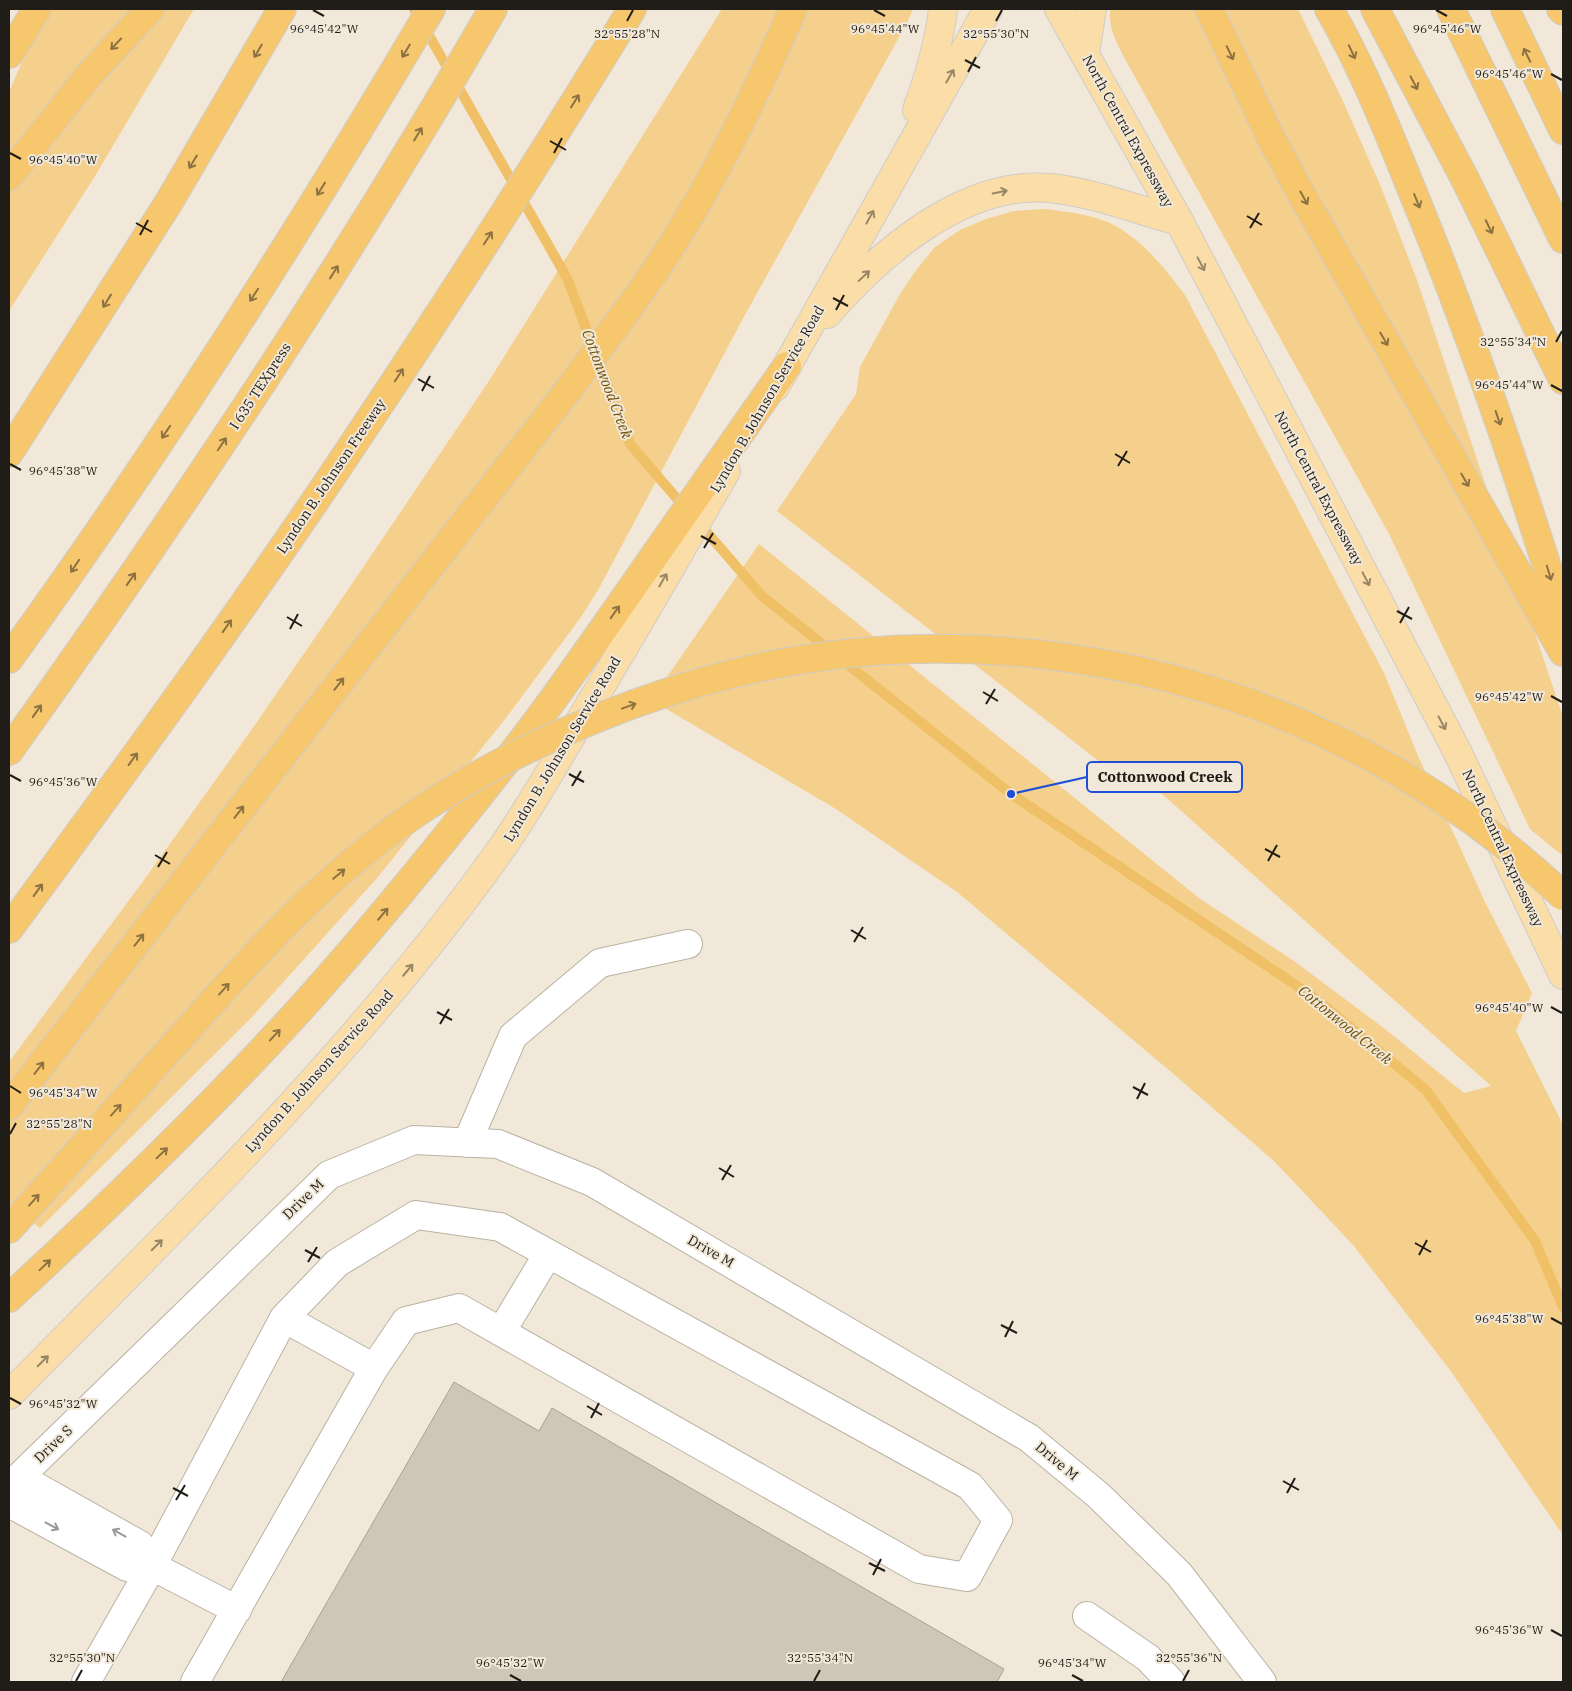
<svg xmlns="http://www.w3.org/2000/svg" width="1572" height="1691" font-family="'IBM Plex Serif',serif">
<style>
.green{fill:#f5cf8c}
.lines{fill:none;stroke-linecap:round;stroke-linejoin:round}
.stream{stroke:#f0c066;stroke-width:10}
.building{fill:#cfc6b7;stroke:#aaa294}
.minor-casing{stroke:#bab2a3;stroke-width:30}
.major-casing{stroke:#cecdcc;stroke-width:30}
.highway-casing{stroke:#cecdcc;stroke-width:30}
.minor{stroke:#fff;stroke-width:28}
.major{stroke:#fadda7;stroke-width:28}
.highway{stroke:#f7c76d;stroke-width:28}
.highway-bridge-casing{stroke:#cecdcc;stroke-width:30;stroke-linecap:butt}
.highway-bridge{stroke:#f7c76d;stroke-width:28}
.oneway{stroke:#8c7242}
.oneway2{stroke:#988767}
.oneway3{stroke:#9b9997}
.ticks{fill:none;stroke:#201d18;stroke-width:2}
.labels{text-anchor:middle;stroke-width:4;stroke-linejoin:round;paint-order:stroke}
.street-label{font-size:14px;fill:#201d18;stroke:#f1e8d9}
.water-label{font-size:15px;font-style:italic;fill:#6f5006;stroke:#f1e8d9}
.ticks-label{font-size:12px;text-anchor:middle;fill:#201d18;stroke:#f1e8d9;stroke-width:4;stroke-linejoin:round;paint-order:stroke}
.leader{fill:none;stroke:#1d4ed8;stroke-width:2}
.callout-dot{fill:#1d4ed8;stroke:#f1e8d9;stroke-width:2}
.callout{fill:#f1e8d9;stroke:#1d4ed8;stroke-width:2}
.callout-label{font-size:15px;text-anchor:middle;font-weight:bold;fill:#201d18}
</style>
<rect width="100%" height="100%" fill="#f1e8d9"/>
<path class="green" d="M45 9H194L95 176 9 311V92Z
M722 9H913L907 23 746 313 598 590 581 617 506 718 377 878 251 1018 40 1228 9 1203V1062L144 880 250 732 358 575 487 384Z
M1110 9H1298L1342 99 1381 187 1417 280 1563 717V856L1530 829 1389 534 1125 59C1117 43 1108 27 1110 9Z
M1045 209C1067 212 1090 214 1110 223 1142 239 1164 267 1185 295L1384 673 1419 758 1486 904 1532 993 1516 1031 1563 1125V1535L1450 1370 1353 1245 1274 1161 1170 1071 957 892 836 809 651 700 759 544 1199 898 1294 961 1385 1029 1464 1093 1491 1086 1126 762H1100L777 511 856 394 860 367 900 294 917 269 935 247 960 230 986 219 1014 211Z"/>
<g class="lines">
<path class="stream" d="M414 9 567 278 630 444 685 508
M698 522 762 596 831 651
M842 660 1011 794 1315 998 1426 1090 1535 1241 1563 1307"/>
</g>
<path class="building" d="M454 1382 539 1431 552 1408 1004 1669 997 1682H281Z"/>
<g class="lines">
<g class="minor-casing">
<path id="minor" d="M467 1143 513 1036 600 963 688 944
M284 1318 337 1263 416 1215 500 1227 970 1486 998 1520 967 1577 919 1569 459 1308 406 1321 374 1368
M501 1332 548 1254
M19 1477 140 1545 152 1566
M9 1487 329 1175 414 1140 498 1144 592 1182 1029 1438 1098 1495 1179 1574 1262 1682
M9 1503 127 1567 152 1566 237 1610
M1087 1616 1148 1658 1171 1682
M86 1682 152 1566 284 1318 374 1368 195 1682"/>
</g>
<g class="major-casing">
<path id="major" d="M1059 9 1179 221 1457 751 1563 975
M1085 53 1092 9
M917 110C929 77 939 43 943 9
M827 314C880 253 964 180 1050 188 1092 192 1138 210 1179 221
M775 387 988 9
M9 1395C180 1222 357 1051 499 852 532 805 560 755 589 706 636 628 681 550 726 471"/>
</g>
<g class="highway-casing">
<path id="highway" d="M1209 9 1273 142 1303 197 1563 652
M1329 9C1365 71 1391 139 1418 205 1473 340 1520 478 1563 618
M1375 9 1466 181 1563 380
M1451 9 1563 239
M1505 9 1563 130
M1561 9 1563 11
M9 54 37 9
M9 176 89 75 150 9
M9 453 169 202 282 9
M9 659C160 450 300 231 431 9
M9 751C181 511 345 265 493 9
M9 929C130 764 251 599 364 428 456 290 546 150 632 9
M9 1106 572 385C601 345 632 306 659 265 712 185 755 97 793 9
M9 1229 60 1172
M9 1298C111 1204 211 1108 304 1005 380 920 452 831 522 741 559 693 594 642 629 592 681 517 734 442 787 366"/>
</g>
<use href="#minor" class="minor"/>
<use href="#major" class="major"/>
<use href="#highway" class="highway"/>
<g class="highway-bridge-casing">
<path id="highway-bridge" d="M60 1172C103 1124 146 1076 189 1028 257 951 327 875 412 816 480 769 553 734 631 705 702 679 777 660 853 653 1112 628 1374 716 1563 896"/>
</g>
<use href="#highway-bridge" class="highway-bridge"/>
</g>
<defs><path id="oneway-shaft" d="M-6 0H5M1.5-3L5.5 0L1.5 3" fill="none" stroke-width="1.6" stroke-linecap="round" stroke-linejoin="round" transform="scale(1.25)"/></defs>
<g class="oneway">
<use href="#oneway-shaft" transform="translate(116 44) rotate(133)"/>
<use href="#oneway-shaft" transform="translate(258 51) rotate(120)"/>
<use href="#oneway-shaft" transform="translate(406 51) rotate(121)"/>
<use href="#oneway-shaft" transform="translate(1352 52) rotate(65)"/>
<use href="#oneway-shaft" transform="translate(1230 53) rotate(64)"/>
<use href="#oneway-shaft" transform="translate(1527 55) rotate(-116)"/>
<use href="#oneway-shaft" transform="translate(1414 83) rotate(62)"/>
<use href="#oneway-shaft" transform="translate(575 101) rotate(-58)"/>
<use href="#oneway-shaft" transform="translate(418 134) rotate(-59)"/>
<use href="#oneway-shaft" transform="translate(193 162) rotate(121)"/>
<use href="#oneway-shaft" transform="translate(321 189) rotate(122)"/>
<use href="#oneway-shaft" transform="translate(1304 198) rotate(61)"/>
<use href="#oneway-shaft" transform="translate(1417 201) rotate(68)"/>
<use href="#oneway-shaft" transform="translate(1489 227) rotate(64)"/>
<use href="#oneway-shaft" transform="translate(488 238) rotate(-57)"/>
<use href="#oneway-shaft" transform="translate(334 272) rotate(-58)"/>
<use href="#oneway-shaft" transform="translate(254 295) rotate(123)"/>
<use href="#oneway-shaft" transform="translate(107 301) rotate(122)"/>
<use href="#oneway-shaft" transform="translate(1384 339) rotate(60)"/>
<use href="#oneway-shaft" transform="translate(399 375) rotate(-57)"/>
<use href="#oneway-shaft" transform="translate(1498 418) rotate(71)"/>
<use href="#oneway-shaft" transform="translate(166 432) rotate(124)"/>
<use href="#oneway-shaft" transform="translate(222 444) rotate(-56)"/>
<use href="#oneway-shaft" transform="translate(1465 480) rotate(60)"/>
<use href="#oneway-shaft" transform="translate(75 566) rotate(124)"/>
<use href="#oneway-shaft" transform="translate(1549 573) rotate(73)"/>
<use href="#oneway-shaft" transform="translate(131 579) rotate(-55)"/>
<use href="#oneway-shaft" transform="translate(615 612) rotate(-55)"/>
<use href="#oneway-shaft" transform="translate(227 626) rotate(-55)"/>
<use href="#oneway-shaft" transform="translate(339 684) rotate(-52)"/>
<use href="#oneway-shaft" transform="translate(629 706) rotate(-20)"/>
<use href="#oneway-shaft" transform="translate(37 711) rotate(-55)"/>
<use href="#oneway-shaft" transform="translate(133 759) rotate(-54)"/>
<use href="#oneway-shaft" transform="translate(239 812) rotate(-52)"/>
<use href="#oneway-shaft" transform="translate(339 874) rotate(-40)"/>
<use href="#oneway-shaft" transform="translate(38 890) rotate(-54)"/>
<use href="#oneway-shaft" transform="translate(383 914) rotate(-50)"/>
<use href="#oneway-shaft" transform="translate(139 940) rotate(-52)"/>
<use href="#oneway-shaft" transform="translate(224 989) rotate(-48)"/>
<use href="#oneway-shaft" transform="translate(275 1035) rotate(-47)"/>
<use href="#oneway-shaft" transform="translate(39 1068) rotate(-52)"/>
<use href="#oneway-shaft" transform="translate(116 1110) rotate(-48)"/>
<use href="#oneway-shaft" transform="translate(162 1153) rotate(-44)"/>
<use href="#oneway-shaft" transform="translate(34 1200) rotate(-48)"/>
<use href="#oneway-shaft" transform="translate(45 1265) rotate(-43)"/>
</g>
<g class="oneway2">
<use href="#oneway-shaft" transform="translate(950 76) rotate(-60)"/>
<use href="#oneway-shaft" transform="translate(1000 192) rotate(-12)"/>
<use href="#oneway-shaft" transform="translate(870 217) rotate(-61)"/>
<use href="#oneway-shaft" transform="translate(1201 264) rotate(62)"/>
<use href="#oneway-shaft" transform="translate(864 276) rotate(-43)"/>
<use href="#oneway-shaft" transform="translate(1366 579) rotate(62)"/>
<use href="#oneway-shaft" transform="translate(663 580) rotate(-60)"/>
<use href="#oneway-shaft" transform="translate(1442 723) rotate(62)"/>
<use href="#oneway-shaft" transform="translate(408 970) rotate(-50)"/>
<use href="#oneway-shaft" transform="translate(157 1245) rotate(-45)"/>
<use href="#oneway-shaft" transform="translate(43 1361) rotate(-45)"/>
</g>
<g class="oneway3">
<use href="#oneway-shaft" transform="translate(52 1526) rotate(28)"/>
<use href="#oneway-shaft" transform="translate(119 1533) rotate(-151)"/>
</g>
<path class="ticks" d="M313 10 324 16M874 10 885 16M1436 10 1447 16M627 21 633 10M996 21 1002 10M965 60 980 68M968 72 976 57M1551 74 1562 80M550 141 566 150M10 153 21 159M554 153 562 138M1247 216 1262 225M136 223 152 232M1250 228 1259 213M140 235 148 220M833 298 848 306M836 310 844 295M1556 342 1562 331M418 379 434 388M1551 385 1562 391M422 391 430 376M1115 454 1130 463M10 464 21 470M1118 466 1127 451M701 536 716 544M704 548 713 533M1397 611 1412 619M287 617 302 626M1400 623 1409 607M290 629 298 614M983 692 998 701M1551 696 1562 702M986 704 995 689M569 774 584 782M10 775 21 781M572 786 581 771M1265 849 1280 857M155 855 170 864M1268 861 1277 845M158 867 167 852M851 930 866 939M854 942 863 927M1551 1007 1562 1013M437 1012 452 1020M440 1024 449 1009M10 1086 21 1093M1133 1087 1148 1095M1137 1099 1145 1083M10 1134 16 1123M719 1168 734 1177M722 1180 731 1165M1415 1243 1431 1252M305 1250 320 1258M1419 1255 1427 1240M308 1262 317 1247M1551 1318 1562 1324M1001 1325 1017 1333M1005 1337 1013 1321M10 1398 21 1404M587 1406 602 1415M591 1418 599 1403M1283 1481 1299 1490M173 1488 188 1496M1287 1493 1295 1478M176 1500 185 1485M869 1563 885 1571M873 1575 881 1559M1551 1630 1562 1636M510 1675 521 1681M1072 1675 1083 1681M76 1681 82 1670M814 1681 820 1670M1183 1681 1189 1670"/>
<g class="labels">
<g class="street-label">
<text transform="translate(1128 131) rotate(61)" y="5">North Central Expressway</text>
<text transform="translate(260 386) rotate(-57)" y="5">I 635 TEXpress</text>
<text transform="translate(767 399) rotate(-60)" y="5">Lyndon B. Johnson Service Road</text>
<text transform="translate(331 476) rotate(-56)" y="5">Lyndon B. Johnson Freeway</text>
<text transform="translate(1319 488) rotate(62)" y="5">North Central Expressway</text>
<text transform="translate(562 749) rotate(-59)" y="5">Lyndon B. Johnson Service Road</text>
<text transform="translate(1503 848) rotate(65)" y="5">North Central Expressway</text>
<text transform="translate(319 1071) rotate(-48)" y="5">Lyndon B. Johnson Service Road</text>
<text transform="translate(303 1199) rotate(-44)" y="5">Drive M</text>
<text transform="translate(711 1251) rotate(30)" y="5">Drive M</text>
<text transform="translate(53 1444) rotate(-44)" y="5">Drive S</text>
<text transform="translate(1057 1461) rotate(40)" y="5">Drive M</text>
</g>
<g class="water-label">
<text transform="translate(607 384) rotate(69)" y="5">Cottonwood Creek</text>
<text transform="translate(1345 1025) rotate(39)" y="5">Cottonwood Creek</text>
</g>
</g>
<g class="ticks-label">
<text x="1447" y="33">96°45'46"W</text>
<text x="324" y="33">96°45'42"W</text>
<text x="885" y="33">96°45'44"W</text>
<text x="627" y="38">32°55'28"N</text>
<text x="996" y="38">32°55'30"N</text>
<text x="1509" y="78">96°45'46"W</text>
<text x="63" y="164">96°45'40"W</text>
<text x="1513" y="346">32°55'34"N</text>
<text x="1509" y="389">96°45'44"W</text>
<text x="63" y="475">96°45'38"W</text>
<text x="1509" y="701">96°45'42"W</text>
<text x="63" y="786">96°45'36"W</text>
<text x="1509" y="1012">96°45'40"W</text>
<text x="63" y="1097">96°45'34"W</text>
<text x="59" y="1128">32°55'28"N</text>
<text x="1509" y="1323">96°45'38"W</text>
<text x="63" y="1408">96°45'32"W</text>
<text x="1509" y="1634">96°45'36"W</text>
<text x="82" y="1662">32°55'30"N</text>
<text x="820" y="1662">32°55'34"N</text>
<text x="1189" y="1662">32°55'36"N</text>
<text x="510" y="1667">96°45'32"W</text>
<text x="1072" y="1667">96°45'34"W</text>
</g>
<path class="leader" d="M1011 794L1087 777"/>
<circle class="callout-dot" cx="1011" cy="794" r="5"/>
<rect class="callout" x="1087" y="762" width="155" height="30" rx="5"/>
<g class="callout-label">
<text x="1165" y="782">Cottonwood Creek</text>
</g>
<rect width="1572" height="1691" fill="none" stroke="#201d18" stroke-width="20"/>
</svg>
